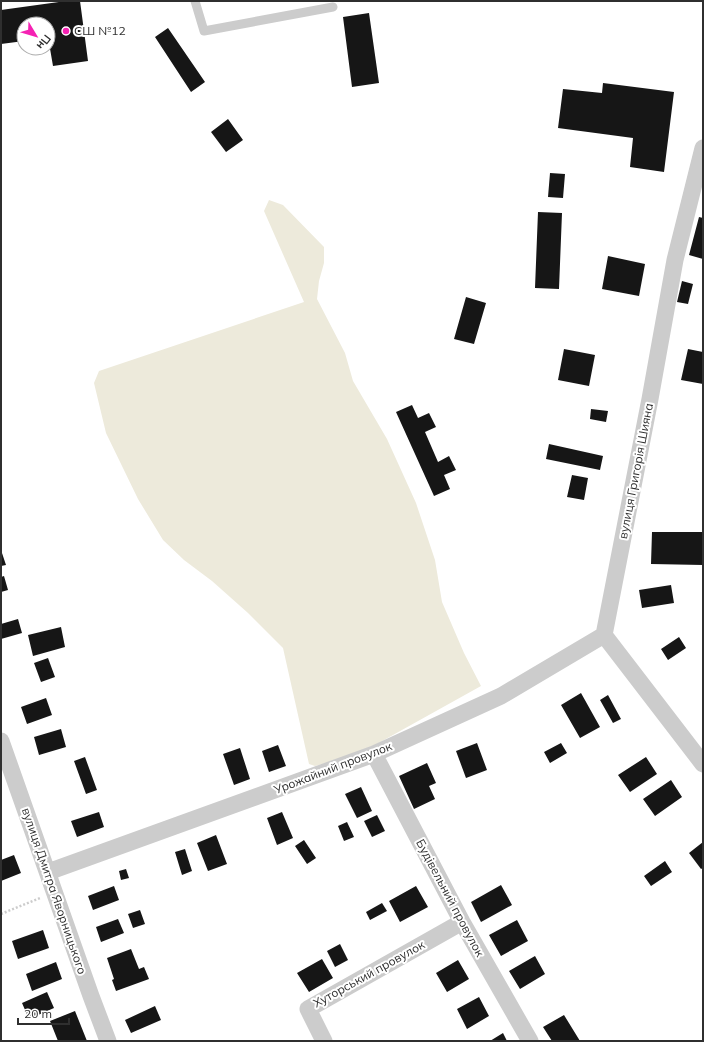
<svg xmlns="http://www.w3.org/2000/svg" width="704" height="1042" font-family="Mulish,sans-serif">
<style>
.green{fill:#edeadb}
.building{fill:#161616}
.lines{fill:none;stroke-linecap:round;stroke-linejoin:round}
.path{stroke:#ccc;stroke-width:2.5;stroke-dasharray:2 2;stroke-linecap:butt}
.service{stroke:#ccc;stroke-width:9}
.minor{stroke:#ccc;stroke-width:17}
.poi-dot{fill:#f522b3;stroke:#fff;stroke-width:1.5}
.labels{text-anchor:middle;stroke-width:4;stroke-linejoin:round;paint-order:stroke}
.poi-label{font-size:12px;fill:#2f2f2f;stroke:#fff;text-anchor:start}
.street-label{font-size:12px;fill:#2f2f2f;stroke:#fff}
</style>
<rect width="100%" height="100%" fill="#fff"/>
<path class="green" d="M269 200 283 205 324 247V263L319 281 317 299 345 353 353 381 387 439 416 503 435 560 442 602 464 653 481 686 375 745 338 760 315 766 309 764 283 648 248 613 212 581 184 560 163 540 138 499 106 433 94 383 99 371 304 302 264 211Z"/>
<path class="building" d="M66 1H80L88 61 53 66 48 37V24H24V41L1 44V10Z
M369 13 379 83 352 87 343 17Z
M168 28 205 82 191 92 155 37Z
M603 83 674 92 664 172 630 167 633 138 558 128 563 89 602 93Z
M228 119 243 140 226 152 211 132Z
M550 173 565 174 563 198 548 197Z
M538 212 562 213 559 289 535 288Z
M699 217 703 218V259L689 255Z
M608 256 645 264 639 296 602 289Z
M682 281 693 284 688 304 677 302Z
M466 297 486 303 474 344 454 339Z
M564 349 595 355 589 386 558 380Z
M688 349 703 352V384L681 380Z
M412 405 418 418 429 413 436 427 425 432 438 462 449 456 456 470 444 475 450 489 434 496 396 412Z
M591 409 608 411 606 422 590 419Z
M549 444 603 456 600 470 546 459Z
M572 475 588 478 584 500 567 497Z
M652 532H703V565L651 564Z
M1 550 6 565 1 566Z
M4 576 8 590 1 592V577Z
M671 585 674 603 642 608 639 590Z
M18 619 22 633 1 639V624Z
M61 627 65 647 33 656 28 635Z
M679 637 686 648 668 660 661 649Z
M48 658 55 677 41 682 34 663Z
M581 693 600 727 580 738 561 705Z
M608 695 621 719 613 723 600 700Z
M46 698 52 715 27 724 21 707Z
M61 729 66 747 39 755 34 737Z
M477 743 487 770 466 778 456 751Z
M561 743 567 753 550 763 544 752Z
M278 745 286 766 269 772 262 751Z
M240 748 250 779 234 785 223 754Z
M85 757 97 790 86 794 74 761Z
M646 757 657 774 630 792 618 775Z
M427 763 436 783 429 786 435 799 414 809 399 776Z
M671 780 682 797 655 816 643 799Z
M361 787 372 811 357 818 345 794Z
M99 812 104 827 77 837 71 821Z
M282 812 293 838 277 845 267 818Z
M377 815 385 831 372 837 364 821Z
M347 822 354 837 344 841 338 826Z
M216 835 227 864 208 871 197 843Z
M304 840 316 858 307 864 295 846Z
M703 842V868L701 869 689 853Z
M185 849 192 871 182 875 175 852Z
M14 855 21 873 1 881V860Z
M665 861 672 872 651 886 644 876Z
M126 869 129 878 121 880 119 871Z
M501 885 512 905 481 922 471 902Z
M114 886 119 900 93 910 88 896Z
M416 886 428 907 400 922 389 901Z
M382 903 387 911 370 920 366 912Z
M140 910 145 924 133 928 128 914Z
M118 919 124 933 101 942 96 927Z
M517 920 528 941 501 956 489 935Z
M43 930 49 948 18 959 12 941Z
M340 944 348 960 335 967 327 951Z
M131 949 139 969 144 967 149 979 116 991 112 980 114 979 107 958Z
M535 956 545 974 520 989 509 971Z
M322 959 333 978 309 992 297 973Z
M458 960 469 979 447 992 436 973Z
M56 962 62 979 32 991 26 974Z
M47 992 54 1008 29 1019 22 1003Z
M479 997 489 1016 467 1029 457 1009Z
M155 1006 161 1020 131 1033 125 1020Z
M75 1011 87 1041H58L50 1021Z
M564 1015 580 1041H552L543 1027Z
M503 1033 507 1041H490Z"/>
<g class="lines">
<path class="path" d="M1 914 40 898"/>
<path class="service" d="M195 1 204 31 333 7"/>
<path class="minor" d="M703 148 675 260 650 399 604 635 703 764
M1 741 91 996 108 1041
M374 754 462 922 530 1041
M48 872 374 754 501 696 604 635
M324 1041 308 1009 462 922"/>
</g>
<circle class="poi-dot" cx="66" cy="31" r="4"/>
<g class="labels">
<g class="poi-label">
<text x="74" y="35">СШ №12</text>
</g>
<g class="street-label">
<text transform="translate(636 471) rotate(-79)" y="4">вулиця Григорія Шияна</text>
<text transform="translate(333 768) rotate(-21)" y="4">Урожайний провулок</text>
<text transform="translate(54 891) rotate(71)" y="4">вулиця Дмитра Яворницького</text>
<text transform="translate(450 898) rotate(62)" y="4">Будівельний провулок</text>
<text transform="translate(369 974) rotate(-29)" y="4">Хуторський провулок</text>
</g>
</g>
<rect width="704" height="1042" fill="none" stroke="#2f2f2f" stroke-width="4"/>
<g transform="translate(36 36) rotate(128)"><circle r="19" fill="#ffffff" stroke="#acacac"/>
<path d="M0-3L7 15L0 10L-7 15Z" fill="#f522b3"/>
<text y="-6" font-size="11" font-weight="bold" text-anchor="middle" fill="#2f2f2f">Пн</text>
</g>
<path d="M18 1018v6h51v-6" fill="none" stroke="#2f2f2f" stroke-width="2"/>
<text x="24" y="1018" font-size="12" fill="#2f2f2f" stroke="#ffffff" stroke-width="3" paint-order="stroke">20 m</text>
</svg>
